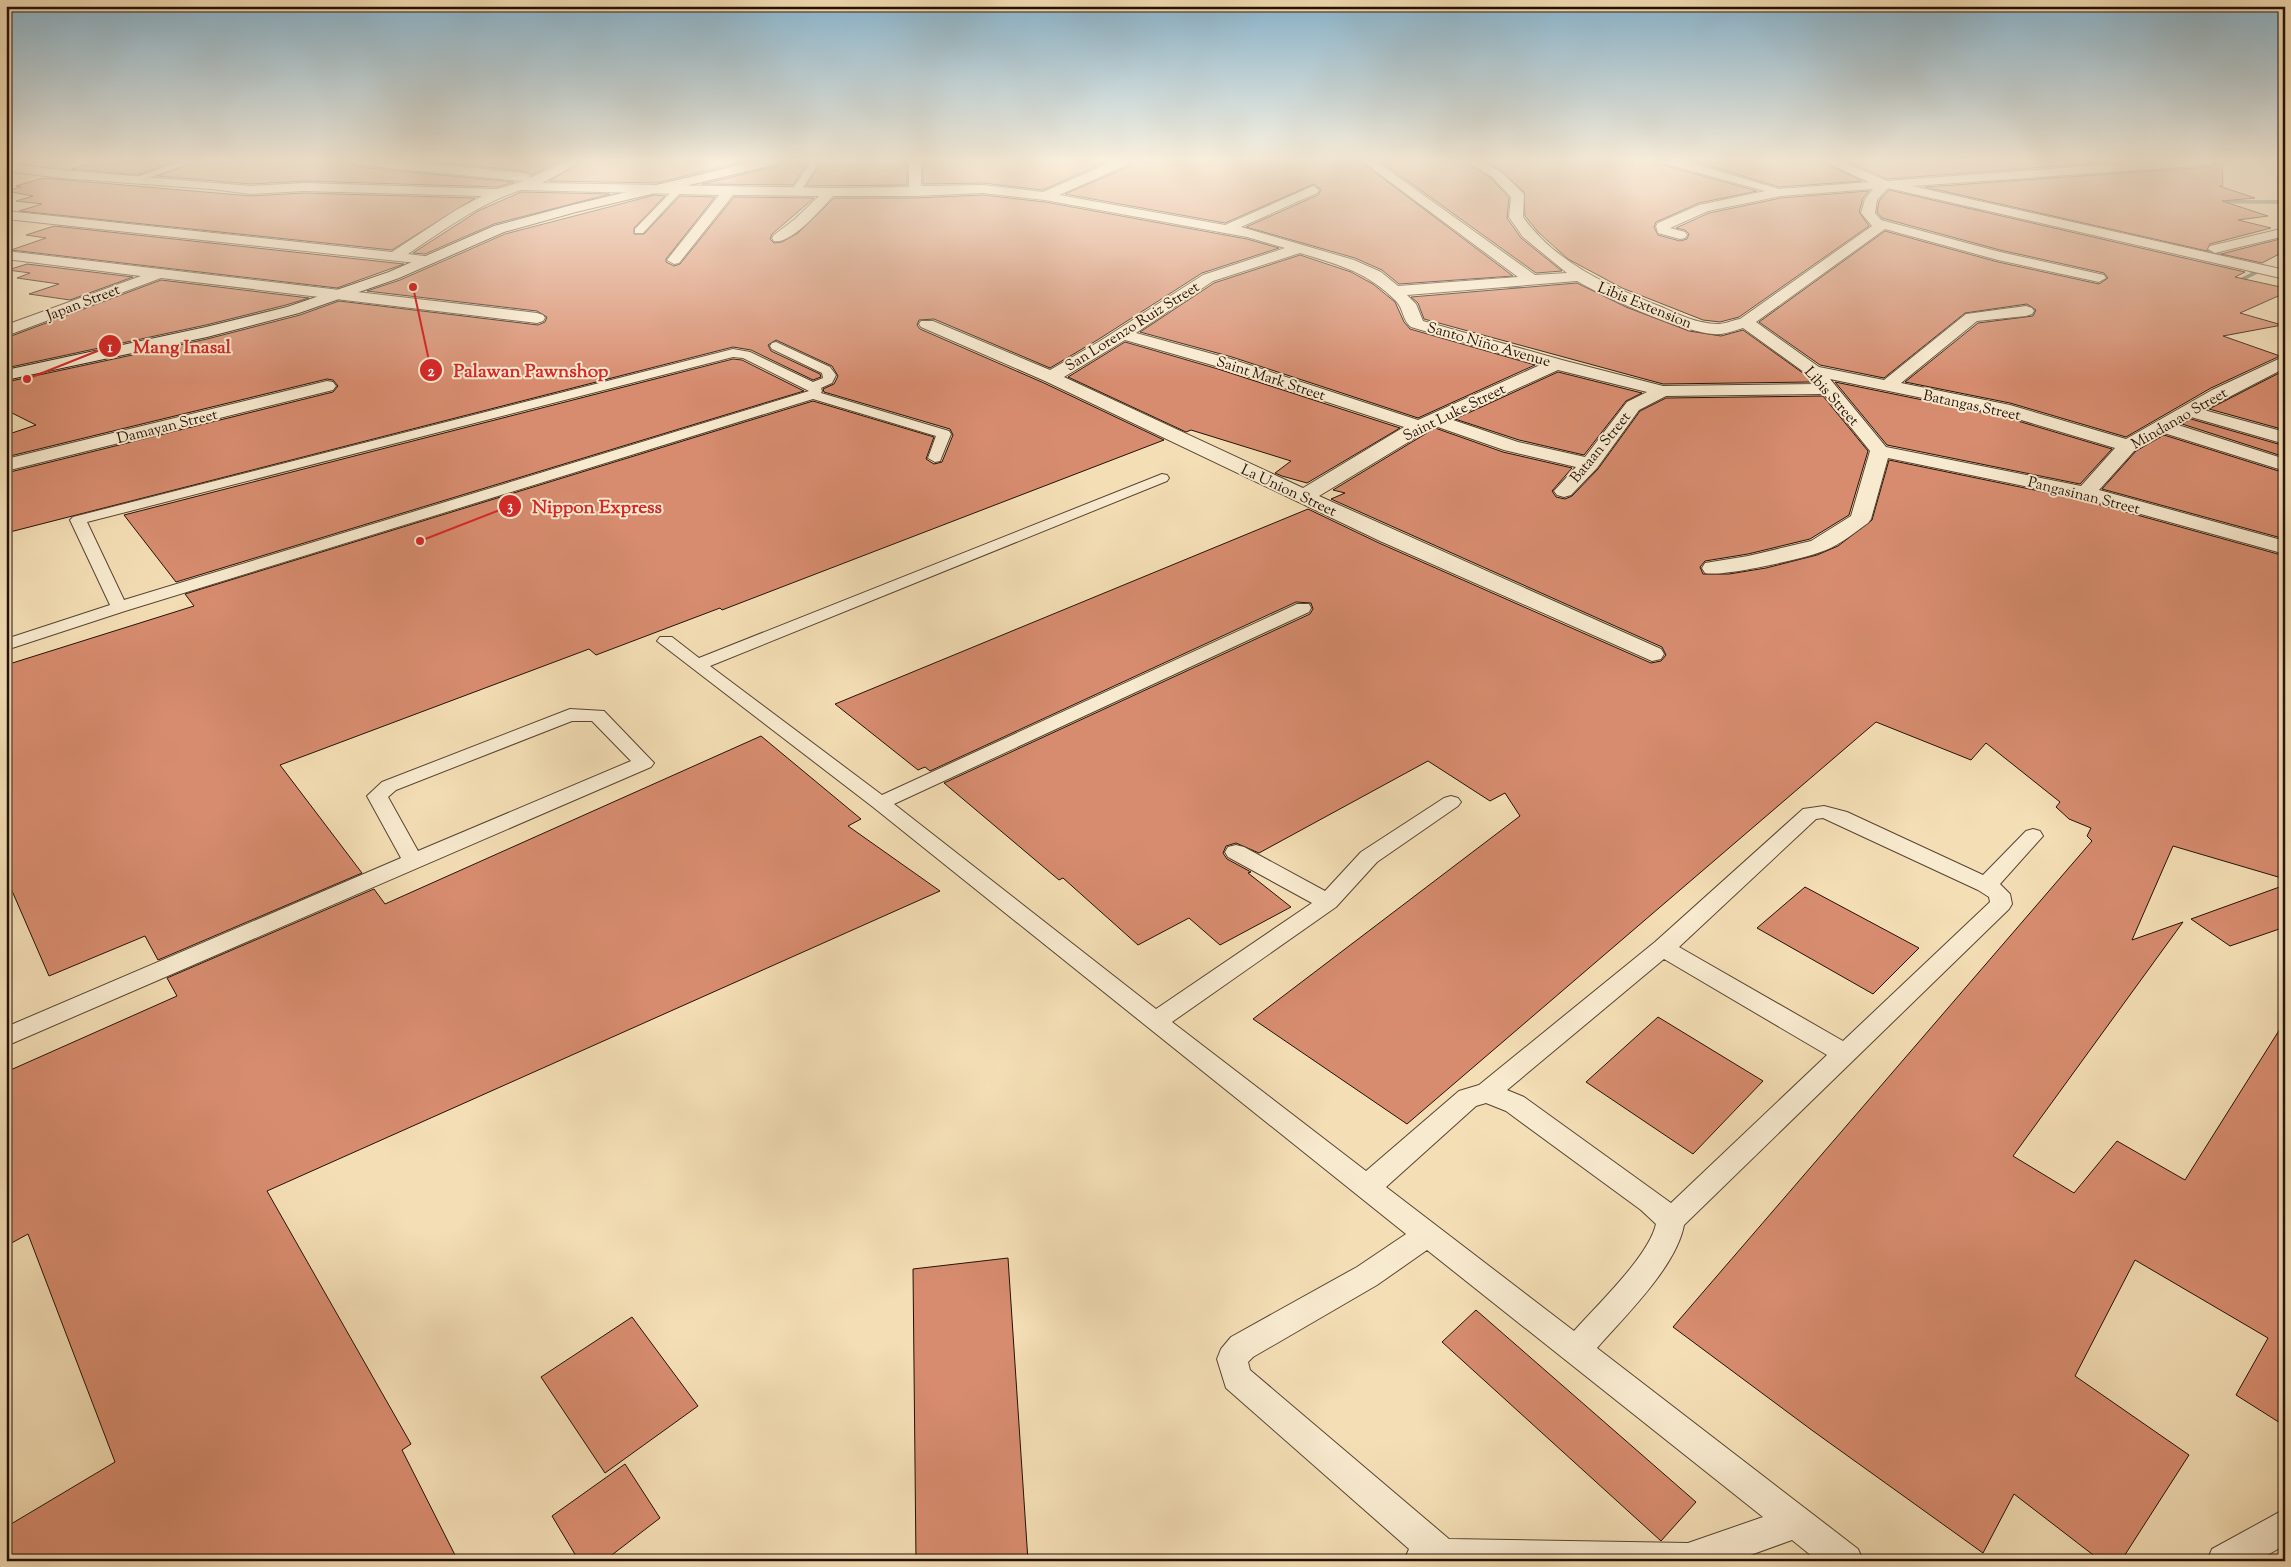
<svg xmlns="http://www.w3.org/2000/svg" width="2291" height="1567" font-family="'Sorts Mill Goudy',serif">
<style>
.lines{fill:none;stroke-linecap:round;stroke-linejoin:round}
.stream{fill:#6c786c;fill-rule:evenodd}
.building{fill:#d78c6f;stroke:#241106}
.lane-casing{stroke:#584432;stroke-width:2}
.street-casing{stroke:#584432;stroke-width:2}
.secondary-casing{stroke:#241106;stroke-width:2}
.lane{fill:#f8eacf;fill-rule:evenodd}
.street{fill:#f8eacf;fill-rule:evenodd}
.secondary{fill:#f8eacf;fill-rule:evenodd}
.labels{text-anchor:middle;stroke-width:4;stroke-linejoin:round;paint-order:stroke}
.far-street-label{font-size:15px;fill:#241106;stroke:#f8eacf}
.leader{fill:none;stroke:#d62828;stroke-width:2}
.callout-dot{fill:#d62828;stroke:#f8eacf;stroke-width:2}
.mark-label{font-size:15px;text-anchor:middle;font-weight:bold;fill:#fff}
.callout-label{font-size:19px;text-anchor:middle;font-weight:bold;fill:#d62828;stroke:#f8eacf;stroke-width:4;stroke-linejoin:round;paint-order:stroke}
</style>
<rect width="100%" height="100%" fill="#f4deb5"/>
<filter id="stains"><feTurbulence type="fractalNoise" baseFrequency=".004" numOctaves="4"/><feColorMatrix values="0 0 0 0 .2 0 0 0 0 .09 0 0 0 0 .02 0 0 0 .5 -.17"/></filter>
<radialGradient id="worn" r=".72"><stop offset=".6" stop-color="#630" stop-opacity="0"/><stop offset="1" stop-color="#630" stop-opacity=".3"/></radialGradient>
<g class="lines">
<path class="stream" d="M2207 200H2285V204L2205 203Z
M2198 242H2202L2201 245 2246 264 2259 273 2230 287H2226V285L2251 273 2242 266 2195 247Z
M1461 273 1522 287 1536 297 1531 298 1518 290 1459 276V274Z"/>
</g>
<path class="building" d="M97 161H175L138 175 72 169Z
M198 161H348L356 167 514 182 497 187 304 181 251 184 158 176Z
M423 161H561L531 175 525 171Z
M584 161H747L656 183 549 181Z
M782 161H809L793 185 702 184 778 166Z
M816 161H907V185L806 186 820 165Z
M923 161H1108L1043 190 983 183 923 184Z
M1131 161H1360L1513 276 1399 284 1382 270 1355 258 1246 227 1318 195 1321 190 1314 184 1225 223 1065 194 1128 167Z
M1380 161H1464L1491 178 1509 198 1507 218 1521 238 1562 271 1536 273Z
M1483 161H1662L1666 166 1757 191 1699 203 1656 222 1654 227 1658 235 1680 241 1687 239 1689 234 1685 230 1676 228 1709 213 1781 198 1869 191 1863 198 1859 212 1869 226 1739 317 1720 322 1703 320 1622 288 1568 259 1538 232 1525 216 1524 192 1499 169Z
M1693 161H1820L1862 181 1779 187Z
M1846 161H2124L1887 179Z
M2218 161H2222L2223 186H2219L2255 198 2222 201 2268 216 2238 220 2271 228 2210 244 2207 251 1925 187 2210 167Z
M43 178 251 196 304 193 475 198 392 250 19 211 42 204 16 201 33 196 6 191 21 187 16 186Z
M1889 190 2245 272 2235 277 2285 288V293L2240 313 2282 325 2223 336 2280 356 2211 388 2126 437 2010 403 1905 382 1978 323 2033 316 2036 310 2027 304 1965 313 1884 378 1820 365 1759 322 1885 231 1998 262 2099 284 2108 278 2104 273 2000 250 1882 218 1877 212 1879 201Z
M521 192 610 194 494 224 425 254 413 253 478 211Z
M655 195 665 196 634 228V234H644L680 196 715 197 666 259V262L674 266 680 264 734 197 814 198 772 234 770 239 774 243 782 242 798 233 834 198H915L983 195 1045 202 1247 239 1279 248 1202 273 1099 339 1050 368 934 319 919 320 917 325 920 329 1044 383 1164 440 722 610 720 608 596 655 589 649 280 765 362 873 158 960 145 936 49 976 6 877V665L194 606 185 594 813 401 934 437 926 459 934 464 942 462 953 435 950 429 824 392 823 389 834 384 838 376 832 366 776 340 768 345 771 351 820 374 821 377 813 380 751 350 733 347 6 533V473L333 392 338 386 333 380 327 379 6 457V435L36 425 6 410V382L207 339 300 315 339 301 538 325 545 322 547 317 537 311 367 291 400 280 505 234Z
M54 226 404 264 337 288 11 250 46 238 26 235Z
M2280 239 2285 240V251L2262 263 2221 254Z
M1300 255 1351 272 1373 284 1395 302 1404 322 1410 329 1535 365 1418 418 1232 357 1140 332 1214 283Z
M27 264 133 277 70 300 29 294 59 284 17 278 30 273 8 270Z
M161 280 309 298 286 305 206 325 6 368V338Z
M1577 283 1626 307 1689 331 1721 336 1743 330 1807 376 1811 382 1663 384 1424 319 1418 303 1411 297Z
M1125 342 1218 369 1400 428 1307 483 1282 476 1275 473 1291 461 1191 430 1186 432 1068 377Z
M733 359 742 360 804 391 176 582 124 515Z
M2285 370V430L2209 409Z
M1558 372 1642 393 1626 401 1584 455 1519 440 1455 419Z
M1835 382 2001 416 2112 449 2080 484 1887 445Z
M1823 396 1868 451 1849 515 1810 539 1748 554 1705 561 1700 567 1703 574H1729L1766 568 1817 555 1838 546 1872 520 1889 460 2083 500 2285 556V879L2173 846 2132 940 2183 922 2013 1156 2074 1193 2117 1141 2185 1180 2285 1021V1426L2236 1395 2268 1338 2135 1260 2075 1376 2189 1455 2121 1561H2101L2014 1494 1983 1553 1813 1431 1673 1327 2092 841 2087 836 2091 828 2069 819 2056 807 2060 802 1986 743 1971 760 1876 722 1407 1124 1253 1019 1520 816 1505 793 1490 801 1428 761 1259 853 1236 843 1226 846 1223 853 1227 859 1251 872 1248 873 1291 907 1220 945 1189 918 1138 945 1063 878 1059 880 944 783 1310 614 1313 609 1311 603 1296 602 930 771 925 767 918 770 835 704 1308 509 1379 543 1651 663 1661 661 1666 655 1662 647 1331 499 1345 493 1333 490 1435 428 1503 452 1572 468 1552 491 1556 497 1565 499 1572 496 1598 469 1640 411 1666 398Z
M2191 419 2285 446V457L2182 424Z
M2164 435 2285 473V539L2102 489 2136 451Z
M761 736 861 819 848 826 940 891 267 1191 411 1444 402 1450 458 1561H6V1527L115 1462 28 1234 6 1246V1072L177 996 167 978 374 889 385 904Z
M2285 885V927L2230 946 2191 919Z
M1805 887 1919 948 1873 994 1757 928Z
M1658 1017 1763 1081 1693 1154 1586 1082Z
M1008 1258 1028 1561H916L913 1269Z
M1476 1310 1696 1502 1661 1541 1442 1342Z
M632 1317 698 1406 605 1473 541 1377Z
M625 1464 660 1518 604 1561H579L552 1516Z"/>
<g class="lines">
<g class="lane-casing">
<path id="lane" d="M182 161H196L139 181 131 179Z
M811 162 818 164 800 192H794L792 190Z
M678 187 681 188V192L643 233H635V229L675 188Z
M776 342 830 367 836 375 832 383 821 388 822 391 821 393 949 431 951 434 940 461 935 462 928 458 936 436 813 399 125 611 6 650V639L110 605 70 520 73 517 733 349 750 352 813 382 823 378 822 373 772 349 770 346 772 343ZM733 357 743 358 809 391 124 600 87 522Z
M1162 474 1167 475 1169 478 1167 481 710 666 882 795 1297 604H1309L1311 608 1309 612 894 804 1156 1009 1312 903 1228 857 1225 852 1228 847 1236 845 1244 847 1325 891 1361 852 1444 798 1451 796 1458 798 1461 802 1458 806 1377 862 1336 907 1172 1022 1366 1171 1459 1091 1479 1085 1655 942 1803 809 1824 806 1847 812 1983 875 2026 831 2033 829 2040 831 2043 836 2000 884 2010 894 2012 904 2009 909 1684 1225C1676 1267 1625 1316 1597 1348L1858 1549 1863 1561H1818L1792 1540 1734 1561H1404L1409 1549 1226 1388 1217 1359 1221 1349 1231 1337 1357 1267 1406 1234 873 807 657 641 660 637H672L699 658ZM1823 818 1978 890 1989 897 1990 902 1843 1041 1679 947 1816 819ZM1664 959 1827 1055 1671 1203 1524 1097 1507 1090ZM1486 1103 1506 1111 1641 1210 1656 1224C1649 1256 1597 1305 1574 1331L1386 1187 1476 1106ZM1427 1250 1763 1517 1688 1543 1449 1539 1250 1370 1248 1362 1253 1357 1377 1285Z
M570 709 604 711 654 763 651 767 6 1046V1027L401 858 367 796 382 782ZM572 721H592L631 761 418 851 388 797 396 790Z
M2285 1509V1545L2257 1561H2207L2212 1549Z"/>
</g>
<g class="street-casing">
<path id="street" d="M350 161H399L525 173 529 174 530 178 566 161H582L542 183 830 188 909 187V161H921V186L983 185 1043 192 1114 161H1129L1127 165 1059 195 1225 225 1313 186 1319 190 1317 193 1241 227 1354 260 1381 272 1398 286 1518 277 1362 161H1376L1535 275 1567 273 1523 237 1509 217 1511 197 1492 177 1466 161C1494 161 1504 175 1523 193L1524 196 1523 217C1556 263 1609 286 1659 306 1678 314 1697 324 1718 324 1725 324 1733 320 1740 319L1872 226 1861 213 1865 199 1873 189 1781 196 1708 211 1670 228 1685 232 1687 235 1685 238 1680 239 1658 233 1656 226 1658 223 1699 205 1765 191 1666 164 1664 161H1685L1779 189 1869 182 1822 161H1840L1887 181 2154 161H2216L2210 165 1912 186 2285 270V279L1888 188 1877 200 1875 213 1881 220 2000 252 2104 275 2106 278 2099 282 1998 260 1885 229 1756 322 1819 367 1884 380 1966 314 2026 306 2032 308 2034 311 2032 314 2026 316 1977 321 1901 383 2010 405 2126 439 2212 390 2285 356V368L2204 410 2285 432V444L2191 417 2178 425 2285 459V471L2164 433 2135 450 2099 490 2285 541V554L2083 498 1888 458 1871 519 1868 523C1855 532 1841 544 1826 550 1808 558 1723 577 1705 573L1702 568 1705 563 1748 556 1811 541 1851 516 1870 451 1824 394 1666 396 1639 410 1597 468 1571 495 1564 497 1557 495 1554 491 1576 467 1504 450 1435 426 1319 496 1661 649 1664 654 1661 659 1652 661 1380 541 1045 381 921 327 919 324 921 321H933L1050 370 1100 341 1203 275 1285 248 1247 237 1045 200 983 193 915 196H833C822 208 791 245 774 241L772 238 774 235 795 219 819 196 733 195 679 263 674 264 667 260 719 195 521 190C480 203 444 230 408 254L431 257 433 260 426 264 6 219V211L392 252 456 210 482 196 304 191 251 194 211 189 62 178 6 171V163L62 170 251 186 304 183 497 189 524 181 356 165ZM1300 253C1339 265 1366 271 1396 301 1404 309 1402 320 1411 327L1540 365 1418 420 1231 359 1136 333 1213 281ZM1577 281C1605 297 1691 337 1721 334 1728 333 1736 330 1743 328L1808 375 1815 384 1663 386 1562 360 1423 321 1416 304 1407 295ZM1125 340 1219 367 1404 427 1303 488 1064 377ZM1558 370 1647 392 1627 402 1585 457 1518 442 1450 419ZM1830 379 2001 414 2115 448 2081 486 1886 447Z
M2285 228V236L2215 253 2208 249 2210 246Z
M6 251 537 313 543 315 545 318 543 321 537 323 161 278 6 336V325L141 276 6 259Z
M327 381 333 382 336 386 333 390 6 471V459Z"/>
</g>
<g class="secondary-casing">
<path id="secondary" d="M757 161H780L778 164 576 212 504 232 399 278 299 313 207 337 6 380V370L206 327 287 307 389 272 494 226 572 205Z"/>
</g>
<use href="#lane" class="lane"/>
<use href="#street" class="street"/>
<use href="#secondary" class="secondary"/>
</g>
<linearGradient id="sky" x2="0" y2="1"><stop stop-color="#89b7d2"/><stop offset="0.42" stop-color="#faf0de"/><stop offset="1" stop-color="#faf0de" stop-opacity="0"/></linearGradient>
<rect width="2291" height="381" fill="url(#sky)"/>
<g class="labels">
<g class="far-street-label">
<text transform="translate(83 302) rotate(-21)" y="5">Japan Street</text>
<text transform="translate(1645 305) rotate(22)" y="5">Libis Extension</text>
<text transform="translate(1132 326) rotate(-32)" y="5">San Lorenzo Ruiz Street</text>
<text transform="translate(1489 344) rotate(16)" y="5">Santo Niño Avenue</text>
<text transform="translate(1271 378) rotate(18)" y="5">Saint Mark Street</text>
<text transform="translate(1832 396) rotate(48)" y="5">Libis Street</text>
<text transform="translate(1972 405) rotate(12)" y="5">Batangas Street</text>
<text transform="translate(1454 412) rotate(-26)" y="5">Saint Luke Street</text>
<text transform="translate(2179 418) rotate(-30)" y="5">Mindanao Street</text>
<text transform="translate(167 426) rotate(-14)" y="5">Damayan Street</text>
<text transform="translate(1600 447) rotate(-51)" y="5">Bataan Street</text>
<text transform="translate(1289 490) rotate(25)" y="5">La Union Street</text>
<text transform="translate(2084 495) rotate(14)" y="5">Pangasinan Street</text>
</g>
</g>
<path class="leader" d="M27 379L110 346M413 287L431 370M420 541L510 506"/>
<g class="callout-dot">
<circle cx="27" cy="379" r="5"/>
<circle cx="413" cy="287" r="5"/>
<circle cx="420" cy="541" r="5"/>
<circle cx="110" cy="346" r="12"/>
<circle cx="431" cy="370" r="12"/>
<circle cx="510" cy="506" r="12"/>
</g>
<g class="mark-label">
<text x="110" y="352">1</text>
<text x="431" y="376">2</text>
<text x="510" y="511">3</text>
</g>
<g class="callout-label">
<text x="182" y="353">Mang Inasal</text>
<text x="531" y="377">Palawan Pawnshop</text>
<text x="597" y="513">Nippon Express</text>
</g>
<rect width="2291" height="1567" fill="none" stroke="#f4deb5" stroke-width="25"/>
<rect x="8" y="8" width="2276" height="1552" fill="none" stroke="#241106" stroke-width="2.5"/>
<rect x="12" y="12" width="2266" height="1542" fill="none" stroke="#241106"/>
<rect width="100%" height="100%" filter="url(#stains)"/>
<rect width="100%" height="100%" fill="url(#worn)"/>
</svg>
